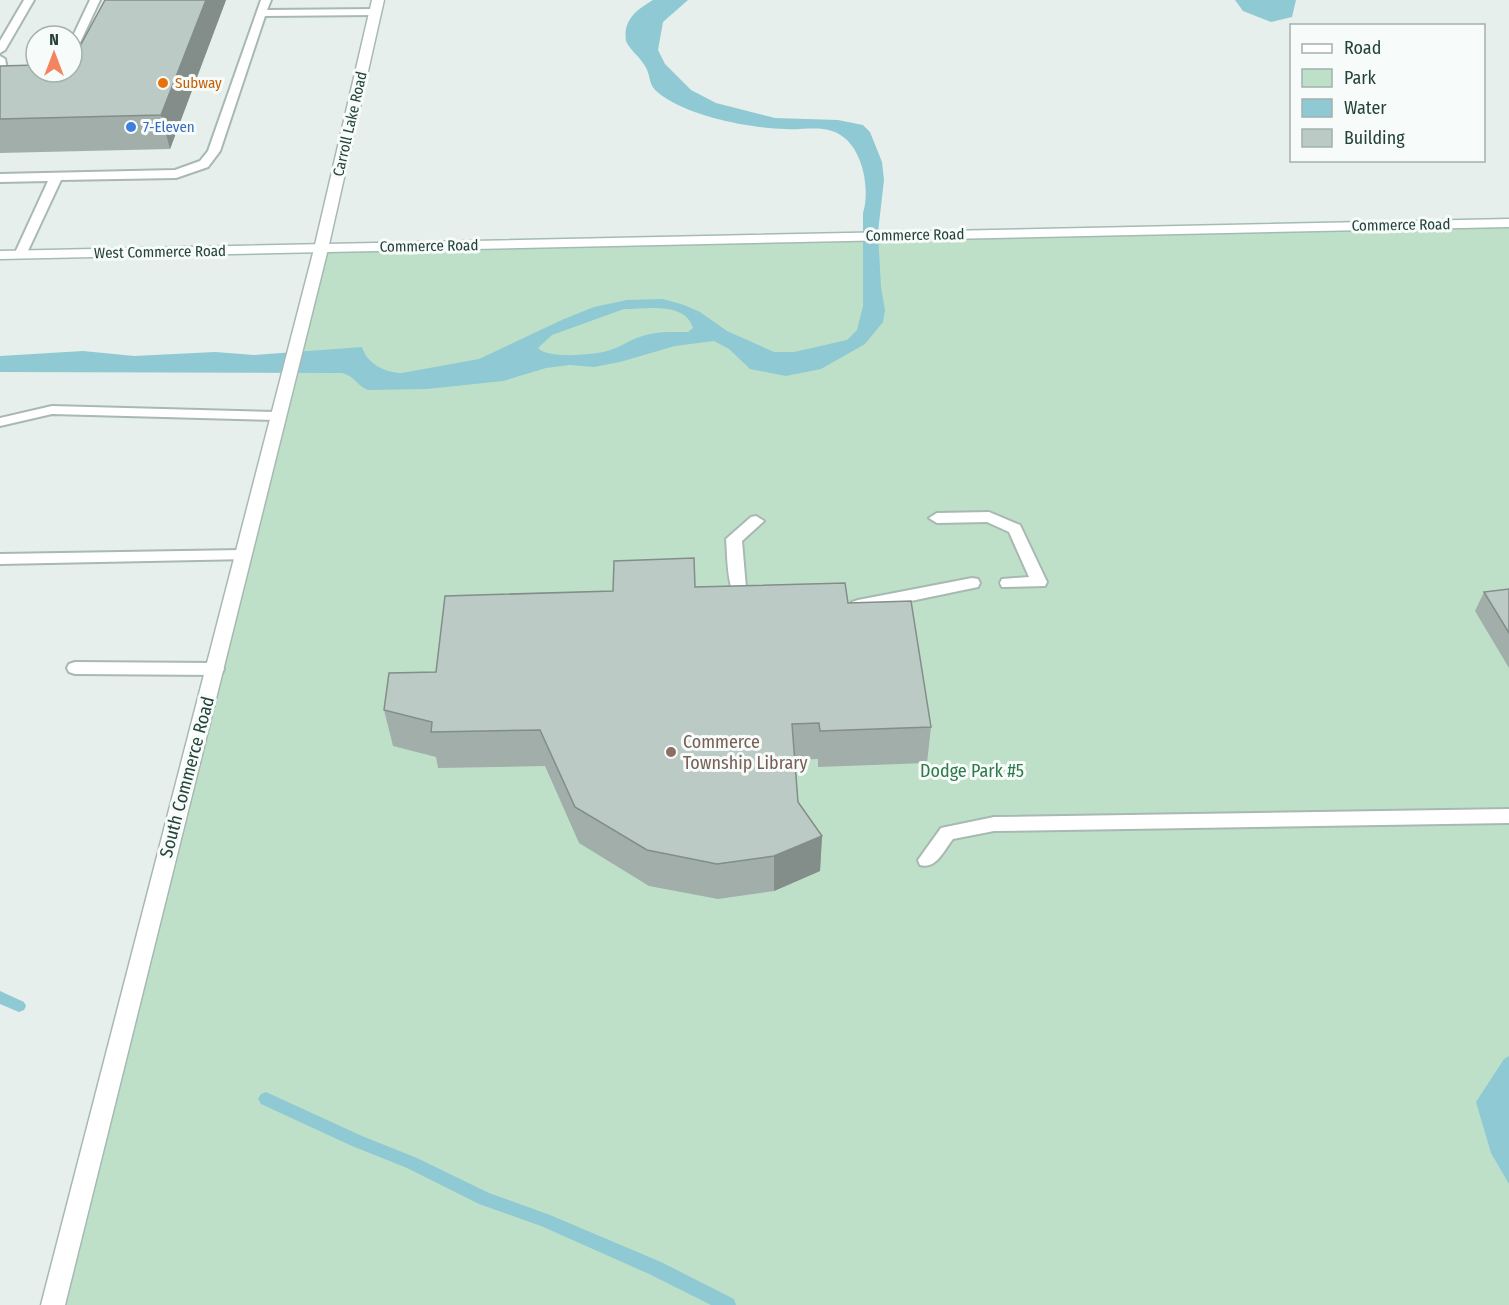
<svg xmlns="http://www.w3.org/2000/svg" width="1509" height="1305" font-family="'Fira Sans Condensed',sans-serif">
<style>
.green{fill:#bfe0c8}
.water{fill:#8ec9d4;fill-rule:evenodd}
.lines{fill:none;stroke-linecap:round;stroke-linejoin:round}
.stream{fill:#8ec9d4;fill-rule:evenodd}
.service-casing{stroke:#a8b8b2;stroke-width:4}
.tertiary-casing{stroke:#a8b8b2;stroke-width:3}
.secondary-casing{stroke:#a4bbb3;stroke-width:3}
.service{fill:#fff;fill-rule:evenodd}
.tertiary{fill:#fff;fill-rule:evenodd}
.secondary{fill:#fff;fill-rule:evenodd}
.wall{fill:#a1aea9}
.shaded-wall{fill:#838d89}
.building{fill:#bbcac4;stroke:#838d89;stroke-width:1.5}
.food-dot{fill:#e8710a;stroke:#f7fbf9;stroke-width:2}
.shop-dot{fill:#3f7fe0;stroke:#f7fbf9;stroke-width:2}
.education-dot{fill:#8d6e63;stroke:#f7fbf9;stroke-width:2}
.labels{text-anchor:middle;stroke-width:6;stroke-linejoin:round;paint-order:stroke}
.far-food-label{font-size:15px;fill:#c56008;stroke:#f7fbf9;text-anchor:start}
.far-street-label{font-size:15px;fill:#24423a;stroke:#f7fbf9}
.far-shop-label{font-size:15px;fill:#366cbe;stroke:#f7fbf9;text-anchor:start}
.education-label{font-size:18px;fill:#785e54;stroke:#f7fbf9;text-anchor:start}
.park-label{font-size:18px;fill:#2d7a4b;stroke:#f7fbf9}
.street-label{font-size:18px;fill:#24423a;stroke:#f7fbf9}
</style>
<rect width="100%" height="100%" fill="#e6efeb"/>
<path class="green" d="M1509 226V1305H63L326 251Z"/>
<path class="water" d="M653 0H684L659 21 654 50 662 65 688 92 713 105 775 121 822 122 856 126 866 132 878 162 880 180 873 232 876 287 880 310 878 322 862 342 817 367 786 373 754 367 733 347 715 338 674 343 616 360 594 364 570 362 545 365 503 378 427 386 368 387 354 373 342 370 140 368 0 369V356L83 351 134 356 215 352 254 355 362 347C367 364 386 373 402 373L479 359 564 319 594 307 627 300 663 299 684 305 700 312 727 331 774 352H794L847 340 857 330 863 306V213C871 188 862 140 832 131 818 126 801 130 786 129 750 128 698 118 667 99 643 84 655 80 643 63 638 55 630 50 626 41 623 20 636 10 653 0ZM624 309C646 309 685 301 693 328L688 332C675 332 659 331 646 335 632 338 620 348 607 351 594 355 546 359 538 348L552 335Z
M1240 0H1292L1289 15 1274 20 1246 9Z
M1509 1056V1184L1491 1153 1476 1102 1504 1059Z"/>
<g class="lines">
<path class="stream" d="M679 0H688L663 22 658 50 665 64 691 90 716 103 775 118 838 120 863 125 870 132 882 162 884 180 878 232 881 287 885 310 883 322 865 344 821 369 786 376 750 369 729 349 714 341 675 346 620 362 594 367 570 365 546 368 503 381 427 389 368 390C357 386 355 376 342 373L0 372V366L342 367 358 371 371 384 427 383 502 375 545 362 570 359 594 361 615 357 674 340 715 335 737 345 757 365 786 370 814 365 859 340 873 322 875 310 871 287 868 232 876 180 874 162 862 133 857 129 838 126 775 124 710 107 685 94 659 67 650 50 655 21Z
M1235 0H1243L1249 7 1274 17 1285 14 1288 0H1296L1292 17 1271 22 1243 11Z
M0 991 24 1002 26 1006 24 1010 19 1012 0 1004Z
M266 1092 362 1136 417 1158 489 1193 550 1215 661 1262 734 1299 736 1305H711L649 1274 541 1226 479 1204 407 1168 352 1146 261 1104 258 1099 261 1094Z"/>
<g class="service-casing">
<path id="service" d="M24 0H34L5 50 0 53V41Z
M90 0H100L77 49 72 52V38Z
M261 0H271L267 10 375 9 380 12 375 15 265 16 220 151 208 167 176 178 61 180 26 255 25 258H15L14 255 48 181 0 182V174L175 170 200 161 208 151Z
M0 56 5 59 8 74 18 75V79L0 80Z
M52 406 277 412 284 416 277 420 52 414 0 426V418Z
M989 512 1020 525 1047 582 1045 586 1002 587 1000 583 1002 579 1029 577 1009 532 987 522 937 523 929 518 937 513Z
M756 516 764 521 742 541 746 588 759 603 757 607C725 616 728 557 726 539L751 517Z
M243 550 249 551 251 555 249 559 0 564V554Z
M972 578 978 579 980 583 978 587 858 612 852 610 850 606 852 602 858 600Z
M75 662 216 663 222 665 224 669 222 673 216 675 75 674 69 672 67 668 69 664Z
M1509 809V823L994 831 953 839C944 850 936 870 920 865L918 860 941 828 994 817Z"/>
</g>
<g class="tertiary-casing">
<path id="tertiary" d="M372 0H384L328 249 65 1305H41L314 249Z"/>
</g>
<g class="secondary-casing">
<path id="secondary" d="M1509 219V227L0 259V251Z"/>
</g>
<use href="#service" class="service"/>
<use href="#tertiary" class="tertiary"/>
<use href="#secondary" class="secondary"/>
</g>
<path class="wall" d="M226 0 170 149 0 153V66L72 72Z
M695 587 848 603 931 727 927 763 818 767V759L795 760 798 802 822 836 820 871 774 891 718 899 649 886 579 843 545 766 438 768 436 757 393 746 384 710 436 672 613 591Z
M1509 589V668L1475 611 1484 592Z"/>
<path class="shaded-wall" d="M206 0H226L170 149 161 115Z
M822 836 820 871 774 891V856Z"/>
<path class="building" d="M105 0H206L161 115 0 119V66L36 65V72H72V61Z
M694 558 695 587 845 583 848 603 911 601 931 727 820 731 819 723 792 724 798 802 822 836 774 856 717 864 647 850 575 807 540 730 431 732 432 722 384 710 389 673 436 672 445 596 613 591 614 561Z
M1509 589V633L1484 592Z"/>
<circle class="food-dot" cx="163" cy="83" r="6"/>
<circle class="shop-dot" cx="131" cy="127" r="6"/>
<circle class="education-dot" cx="671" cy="752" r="6"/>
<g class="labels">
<g class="far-food-label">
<text x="175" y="88">Subway</text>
</g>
<g class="far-street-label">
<text transform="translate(350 124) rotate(-77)" y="5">Carroll Lake Road</text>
<text transform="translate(1401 225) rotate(-1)" y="5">Commerce Road</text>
<text transform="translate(915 235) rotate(-1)" y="5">Commerce Road</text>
<text transform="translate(429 246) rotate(-1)" y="5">Commerce Road</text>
<text transform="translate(160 252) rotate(-1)" y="5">West Commerce Road</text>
</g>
<g class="far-shop-label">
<text x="143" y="132">7-Eleven</text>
</g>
<g class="education-label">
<text x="683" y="748">Commerce<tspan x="683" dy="21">Township Library</tspan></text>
</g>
<g class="park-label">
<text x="972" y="777">Dodge Park #5</text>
</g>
<g class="street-label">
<text transform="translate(187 777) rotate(-75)" y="6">South Commerce Road</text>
</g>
</g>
<rect x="1290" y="24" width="195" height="138" fill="#f7fbf9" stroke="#a3b1ad" stroke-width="1.5"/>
<rect x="1302" y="44" width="30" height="9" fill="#ffffff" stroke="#a3b1ad" stroke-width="1.5"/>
<text x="1344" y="54" font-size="18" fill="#24423a">Road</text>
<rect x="1302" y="69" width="30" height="18" fill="#bfe0c8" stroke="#a3b1ad" stroke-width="1.5"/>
<text x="1344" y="84" font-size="18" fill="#24423a">Park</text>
<rect x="1302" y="99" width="30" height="18" fill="#8ec9d4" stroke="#a3b1ad" stroke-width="1.5"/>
<text x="1344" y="114" font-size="18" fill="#24423a">Water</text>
<rect x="1302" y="129" width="30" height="18" fill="#bbcac4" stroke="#a3b1ad" stroke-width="1.5"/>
<text x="1344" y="144" font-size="18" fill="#24423a">Building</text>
<g transform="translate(54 54)"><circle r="28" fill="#f7fbf9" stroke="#a3b1ad" stroke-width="1.5"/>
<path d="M0-4.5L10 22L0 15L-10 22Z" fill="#f4845f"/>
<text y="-9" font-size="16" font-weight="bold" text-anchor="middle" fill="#24423a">N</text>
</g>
</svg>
